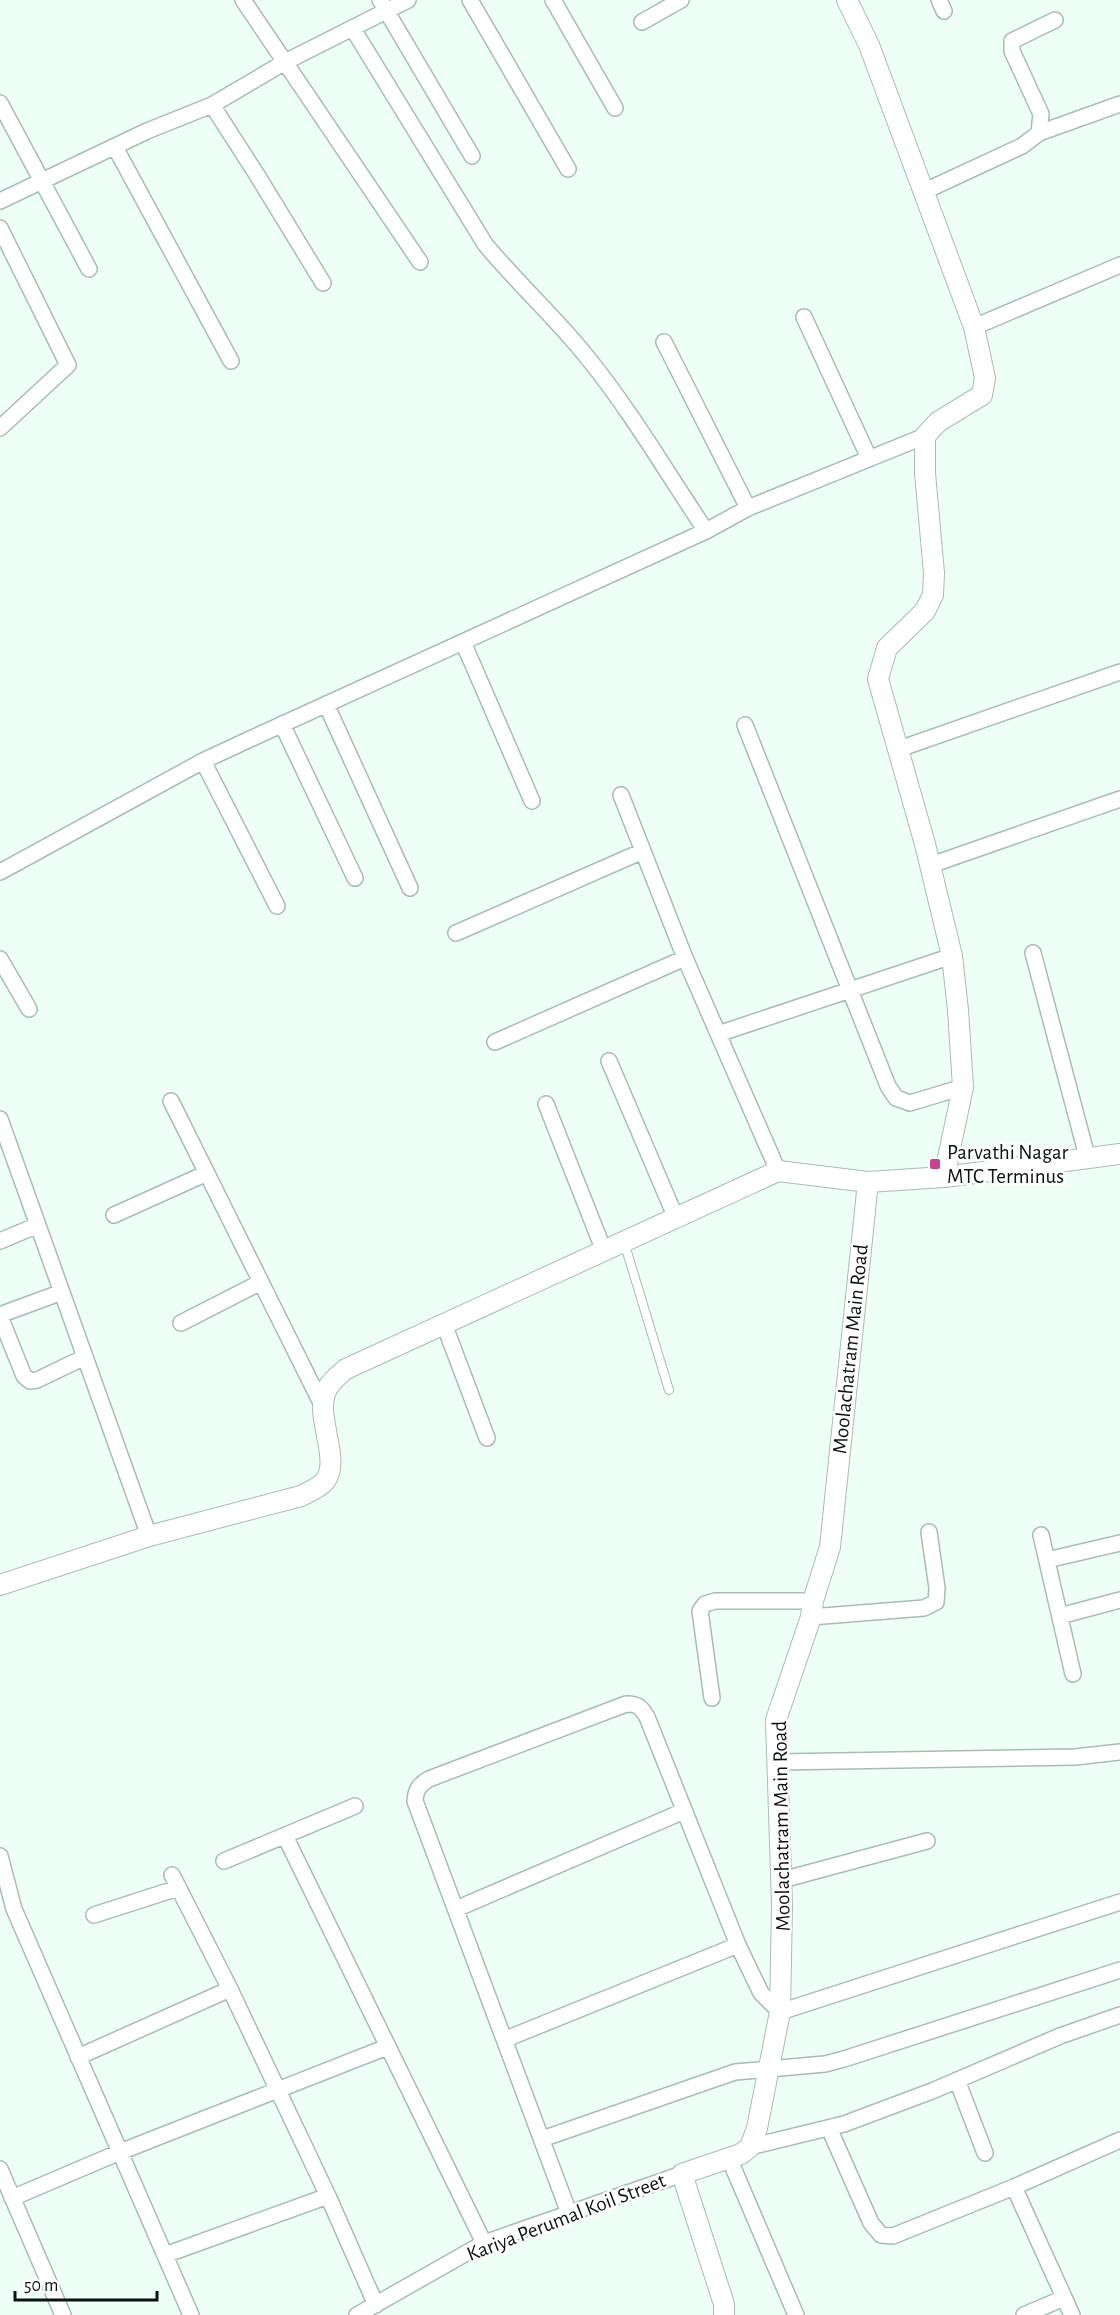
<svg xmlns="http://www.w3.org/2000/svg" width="1120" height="2315" font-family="'Alegreya Sans',sans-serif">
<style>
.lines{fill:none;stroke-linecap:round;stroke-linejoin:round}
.service-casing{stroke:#a8bcb4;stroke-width:10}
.minor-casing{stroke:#a8bcb4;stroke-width:18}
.tertiary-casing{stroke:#a8bcb4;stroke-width:22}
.service{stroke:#fff;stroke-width:8}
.minor{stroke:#fff;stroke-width:15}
.tertiary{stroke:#fff;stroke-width:20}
.poi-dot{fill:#c5448e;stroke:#fff;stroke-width:2}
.labels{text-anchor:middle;stroke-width:5;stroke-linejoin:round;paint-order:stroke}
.poi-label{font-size:21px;fill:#0b120f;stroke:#fff;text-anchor:start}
.street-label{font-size:21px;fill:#0b120f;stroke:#fff}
</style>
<rect width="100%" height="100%" fill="#eefff8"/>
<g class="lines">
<g class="service-casing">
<path id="service" d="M624 1242 669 1390"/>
</g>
<g class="minor-casing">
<path id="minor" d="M243 0 420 262
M380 0 472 156
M470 0 568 169
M553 0 615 108
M939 0 944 11
M642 22 681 0
M353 29 485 244C517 283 555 317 587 357 631 411 667 473 706 531
M0 103 89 269
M212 105 257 175 323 283
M1039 133 1120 104
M115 147 231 361
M925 191 1022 146 1039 133 1041 114 1012 51V41L1055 20
M0 201 147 131 212 105 285 62 408 0
M0 228 68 365 0 428
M804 317 869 458
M974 327 1120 265
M664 342 748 508
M463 642 532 801
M326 704 410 888
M282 724 355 878
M745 725 888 1086 896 1098 910 1103 963 1087
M899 749 1120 672
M203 761 277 906
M621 795 685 958 778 1171
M931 865 1120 799
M0 872 203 761 248 740 706 531 748 508 925 436
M456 933 643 851
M1033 953 1088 1160
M0 959 29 1009
M718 1034 952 956
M495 1042 685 958
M609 1061 676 1218
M171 1101 323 1407
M546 1104 604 1251
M0 1119 149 1536
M114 1215 207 1173
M0 1241 38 1225
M62 1292 5 1313 2 1318 3 1324 24 1376 30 1381 37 1380 85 1357
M181 1323 261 1282
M444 1324 487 1438
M1041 1535 1073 1674
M1047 1560 1120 1543
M1060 1616 1120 1600
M811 1617 924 1608 936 1602 937 1588 929 1532
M712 1698 700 1611 705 1604 715 1601H813
M778 1762 1075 1757 1120 1752
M285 1836 484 2243
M0 1856 14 1909 191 2315
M224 1861 355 1806
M172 1875 230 1989 328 2196 376 2305
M782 1880 927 1841
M456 1909 684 1811
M94 1915 178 1888
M506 2039 738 1945
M78 2057 230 1989
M957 2080 985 2153
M829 2128 871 2223 881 2235 893 2236 1014 2187 1120 2140
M542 2139 735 2072 825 2064 844 2059 1120 1970
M750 2147 844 2124 932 2091 1060 2036 1120 2015
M729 2158 796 2315
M0 2169 63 2315
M1014 2187 1072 2315
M12 2198 120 2152 387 2047
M569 2213 415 1801C416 1789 419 1785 429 1779L626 1704C638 1704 641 1707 647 1717L738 1945 761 1993 780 2012 1120 1902
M165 2255 328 2196
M357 2315 484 2243 682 2174
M1024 2315 1064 2298"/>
</g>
<g class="tertiary-casing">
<path id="tertiary" d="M847 0 869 45 974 327 985 378 982 395 938 422 925 436V473L934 573 933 595 925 611 887 648 878 679 925 844 952 956 958 1010 963 1087 944 1177
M0 1585 149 1536 301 1496C309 1492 319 1488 325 1481 342 1459 313 1415 327 1389 331 1381 339 1375 346 1369L778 1171 868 1182 944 1177 1120 1154
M724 2315V2304L682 2174 741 2154 750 2147 757 2128 780 2012 782 1905 776 1720 811 1617 813 1601 830 1547 868 1182"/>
</g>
<use href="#service" class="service"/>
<use href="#minor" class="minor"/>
<use href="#tertiary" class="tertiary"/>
</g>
<rect class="poi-dot" x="929" y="1158" width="12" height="12" rx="3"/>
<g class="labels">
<g class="poi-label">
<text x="947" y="1159">Parvathi Nagar<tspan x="947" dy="24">MTC Terminus</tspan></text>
</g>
<g class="street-label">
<text transform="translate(850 1349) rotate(-84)" y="7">Moolachatram Main Road</text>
<text transform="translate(781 1826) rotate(-91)" y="7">Moolachatram Main Road</text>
<text transform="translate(566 2217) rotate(-21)" y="7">Kariya Perumal Koil Street</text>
</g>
</g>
<path d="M15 2291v9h142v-9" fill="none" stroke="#0b120f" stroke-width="3"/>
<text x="24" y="2291" font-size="18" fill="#0b120f" stroke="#ffffff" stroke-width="4.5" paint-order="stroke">50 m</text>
</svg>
